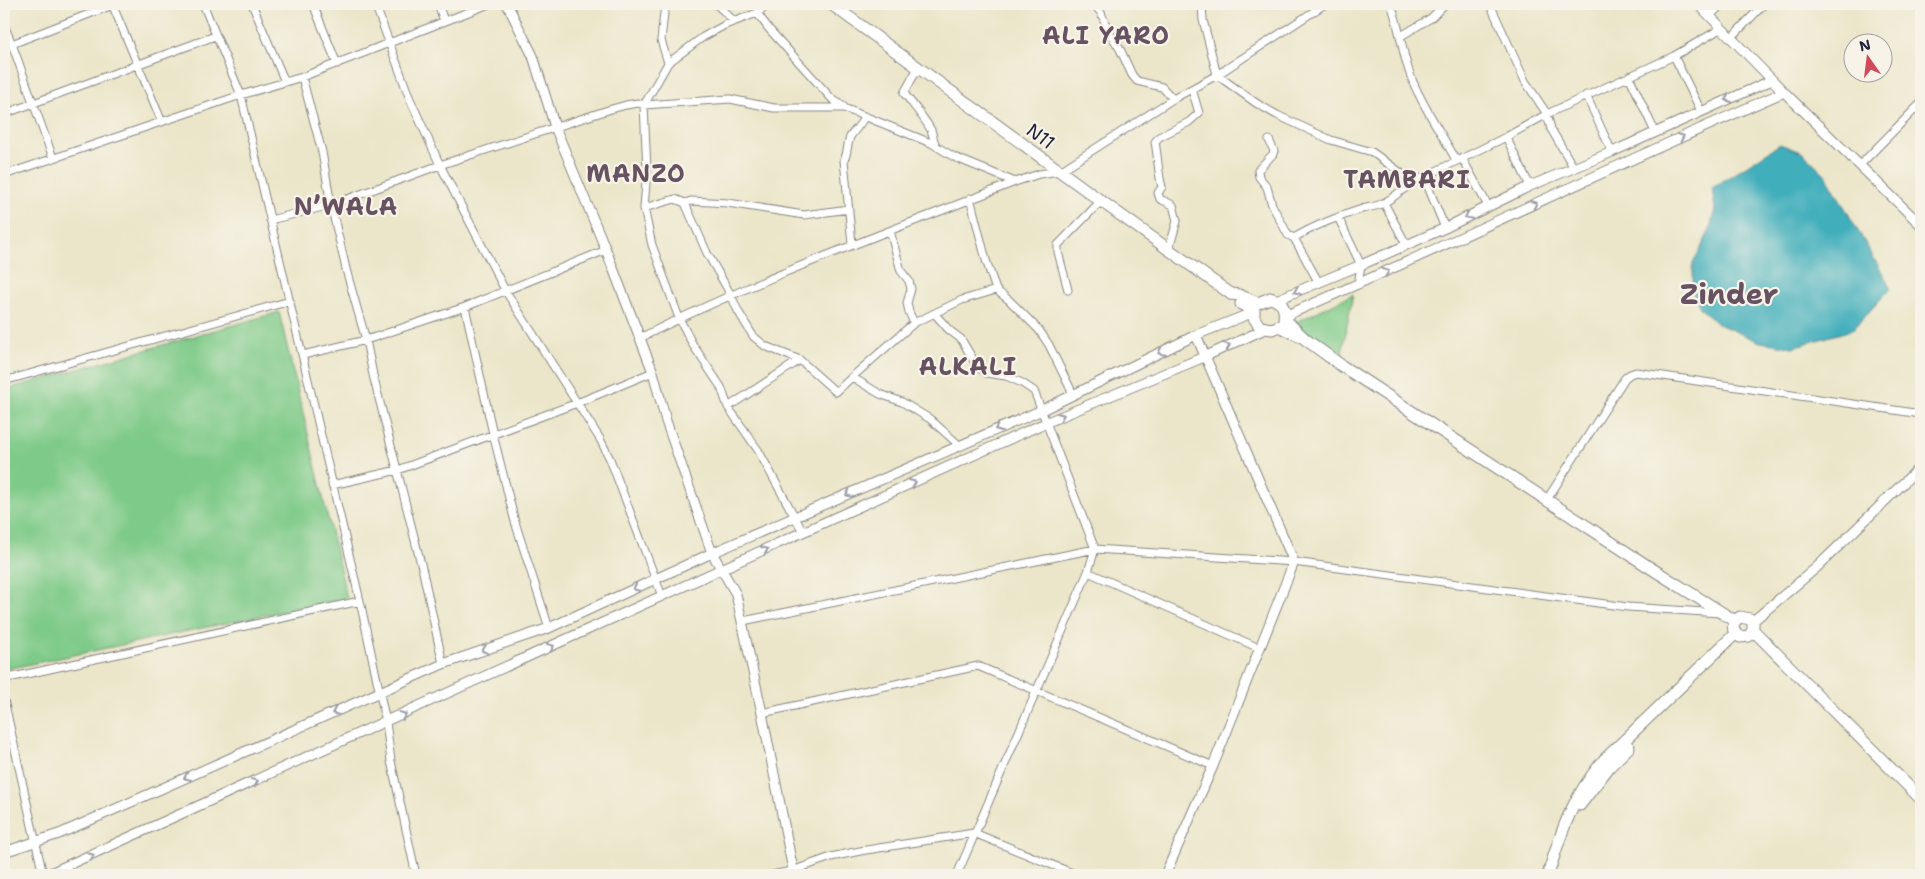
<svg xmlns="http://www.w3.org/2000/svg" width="1925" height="879" font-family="'Shantell Sans',sans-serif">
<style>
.green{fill:#7eca88;stroke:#507662}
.water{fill:#3faebb;stroke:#30687b}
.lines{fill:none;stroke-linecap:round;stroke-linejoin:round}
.minor-casing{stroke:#868482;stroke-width:9}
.tertiary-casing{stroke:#868482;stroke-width:11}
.primary-casing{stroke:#868482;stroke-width:13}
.trunk-casing{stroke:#868482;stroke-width:13}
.minor{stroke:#fff;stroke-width:7}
.tertiary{stroke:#fff;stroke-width:9}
.primary{stroke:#fff;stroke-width:11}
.trunk{stroke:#fff;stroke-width:11}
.oneway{stroke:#9c9ca7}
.labels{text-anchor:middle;stroke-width:4.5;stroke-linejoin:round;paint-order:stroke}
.street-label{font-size:19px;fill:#22223b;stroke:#f7f3e8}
.district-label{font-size:24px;font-weight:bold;letter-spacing:1px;fill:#675261;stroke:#f7f3e8}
.town-label{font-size:29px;font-weight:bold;fill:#675261;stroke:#f7f3e8}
</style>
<rect width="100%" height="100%" fill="#f7f3e8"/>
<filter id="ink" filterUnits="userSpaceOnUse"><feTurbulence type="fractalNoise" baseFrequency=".02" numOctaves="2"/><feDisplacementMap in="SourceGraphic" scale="10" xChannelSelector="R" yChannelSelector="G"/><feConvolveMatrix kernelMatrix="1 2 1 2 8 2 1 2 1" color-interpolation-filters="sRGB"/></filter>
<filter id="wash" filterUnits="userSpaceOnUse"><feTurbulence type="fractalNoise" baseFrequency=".0096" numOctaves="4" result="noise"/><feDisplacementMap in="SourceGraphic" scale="20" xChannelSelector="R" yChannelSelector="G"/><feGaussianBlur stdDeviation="1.12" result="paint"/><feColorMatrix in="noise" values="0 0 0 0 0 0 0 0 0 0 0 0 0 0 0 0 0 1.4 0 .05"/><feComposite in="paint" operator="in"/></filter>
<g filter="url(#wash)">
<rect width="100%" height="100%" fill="#ebe6c9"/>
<path class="green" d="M1353 294 1341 358 1294 323Z
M279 312 347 598 7 669 4 651V390Z"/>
<path class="water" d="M1780 144 1803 153 1826 175 1891 288 1852 330 1793 347 1760 342 1716 323 1701 309 1693 294V263L1710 230 1715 209 1712 188Z"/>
</g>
<g filter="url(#ink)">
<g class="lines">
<g class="minor-casing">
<path id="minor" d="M112 4 162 122
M203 4 241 95 360 601 386 722 391 761 416 875
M252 4 285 82
M313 4 337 64
M375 4 410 99 440 165 505 290 600 439 610 459 662 596
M438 4 444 21
M665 4 661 40 668 63
M716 4 734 21
M768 4 757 13 725 25 703 37 668 63 644 105 647 170 644 208 652 245 679 318 693 345 721 387 728 407 758 450 803 532
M1094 4 1101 13 1109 32 1120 49 1132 75 1137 81 1162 87 1173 99
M1202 4 1203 20 1217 75 1256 103 1277 115 1331 140 1372 152 1412 181
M1391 4C1399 25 1401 46 1408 68 1416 96 1442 134 1456 160
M1490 4 1525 81 1547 114 1551 129 1574 168
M757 13 769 29 832 99 844 107
M1710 16 1722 4
M4 25 12 44 53 158
M1401 36 1431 18 1445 4
M1731 38 1764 4
M4 47 115 4
M1674 56 1701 111
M918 68 904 93C913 105 923 116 931 130 933 135 933 140 936 145
M1629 76 1655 132
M302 77 322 152 331 205 347 273 366 340 373 375 423 572 443 664
M1586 95 1612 152
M4 114 215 36
M1506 137 1530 186
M1269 140 1274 151 1273 154 1258 170 1259 177 1267 187 1272 205 1288 235 1294 238 1319 283
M1462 158 1488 206
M1860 165 1921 103
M4 175 241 95 302 77 489 4
M1424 177 1445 228
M970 198 986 260 996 290 1009 300 1039 330 1049 345 1073 394
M685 203 691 201 728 203 804 215 849 209
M1384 203 1406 244
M644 208 675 199 685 203 707 253 731 295 738 311 753 336 765 346 800 360 836 392 852 377 880 394 902 402 930 419 959 445
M1338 217 1361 265 1358 285
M270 220 331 205 440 165 608 110 626 105 638 103 644 105 730 99 774 108H844L931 143 954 157 1015 182
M1294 238C1315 225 1338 217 1362 209 1368 207 1375 207 1381 204 1397 198 1405 184 1424 177L1506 137 1547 114 1674 56 1722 28
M852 244 844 160C848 153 847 144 850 137 855 129 861 125 864 117
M1169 249 1177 221 1173 205 1160 199 1158 193 1162 187C1158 173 1158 157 1155 142L1159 137 1189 122 1199 113 1192 89
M1068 290 1058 252V245L1101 201
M465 307 493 434 515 522 549 628
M935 314 949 330 961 339 977 366 986 373 1006 376 1022 383 1034 391 1095 549 1088 572 957 875
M914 323 962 300 996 290
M640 338C761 277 889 232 1015 182L1039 174 1060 171 1173 99 1217 75 1325 4
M303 355 366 340 465 307 606 250
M852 377 914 323 909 312 907 303 911 289 909 281 901 271 890 231
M4 381 290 301
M728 407 800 360
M332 485 398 470 577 403 653 372
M1546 501 1625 378 1630 374 1636 372 1921 414
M1088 572 1259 648
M743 621 1095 549 1294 562 1628 607 1720 613
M4 679 360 601
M4 700 43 875
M762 713 978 666 1213 766
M772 875 792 871 831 857 860 851 974 833 1077 875"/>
</g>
<g class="tertiary-casing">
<path id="tertiary" d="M507 4 533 56 555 127 606 250 653 372 666 421 712 553 736 594 762 713 794 875
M1698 4 1784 92 1921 225
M1276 300 1361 265 1445 228 1530 186 1612 152 1772 80
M1285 316C1453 243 1617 164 1784 92
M1752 622 1816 568 1921 466
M4 852 59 834 443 664 549 628 712 553 1042 410 1196 335 1254 312
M46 875 803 532 1045 423 1204 357 1265 329
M1165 875 1213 766 1294 562 1196 335"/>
</g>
<g class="primary-casing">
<path id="primary" d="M831 4 1101 201 1231 294"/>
</g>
<g class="trunk-casing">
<path id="trunk" d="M1231 294 1239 295 1258 303 1270 298C1281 301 1286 307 1284 319L1305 339 1342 366 1646 565 1735 621
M1241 304 1254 310V318L1260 327 1272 329 1279 326 1299 336
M1753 630 1749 636 1740 637C1731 632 1731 622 1740 617L1750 619 1753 623V630L1921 799
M1580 805 1609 767 1629 747
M1548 875C1562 829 1572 798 1604 760L1735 634"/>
</g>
<use href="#minor" class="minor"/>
<use href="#tertiary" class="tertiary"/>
<use href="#primary" class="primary"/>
<use href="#trunk" class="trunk"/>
</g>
<defs><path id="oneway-chevron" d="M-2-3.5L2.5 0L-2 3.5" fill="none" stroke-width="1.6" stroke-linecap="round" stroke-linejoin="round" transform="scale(1.25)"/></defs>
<g class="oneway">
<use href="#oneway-chevron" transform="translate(1728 99) rotate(157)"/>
<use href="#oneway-chevron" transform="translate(1681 137) rotate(-25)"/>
<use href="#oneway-chevron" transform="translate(1534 204) rotate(-25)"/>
<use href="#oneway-chevron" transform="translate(1468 216) rotate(154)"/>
<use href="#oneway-chevron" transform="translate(1386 272) rotate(-25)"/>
<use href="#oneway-chevron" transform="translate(1297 291) rotate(158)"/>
<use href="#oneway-chevron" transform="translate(1227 346) rotate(-25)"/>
<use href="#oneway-chevron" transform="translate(1161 352) rotate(154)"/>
<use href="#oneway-chevron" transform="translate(1061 416) rotate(-23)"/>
<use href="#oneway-chevron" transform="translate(998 428) rotate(157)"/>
<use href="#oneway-chevron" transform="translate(913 483) rotate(-24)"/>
<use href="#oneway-chevron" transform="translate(849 494) rotate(156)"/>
<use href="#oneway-chevron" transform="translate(765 550) rotate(-25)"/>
<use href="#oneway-chevron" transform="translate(636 588) rotate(155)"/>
<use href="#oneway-chevron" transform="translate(551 647) rotate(-25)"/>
<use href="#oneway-chevron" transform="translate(485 650) rotate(161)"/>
<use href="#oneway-chevron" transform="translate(335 712) rotate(156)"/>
<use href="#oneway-chevron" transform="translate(403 715) rotate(-25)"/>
<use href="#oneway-chevron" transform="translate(187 777) rotate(156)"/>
<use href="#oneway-chevron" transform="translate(255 782) rotate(-24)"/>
<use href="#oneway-chevron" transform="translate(91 856) rotate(-24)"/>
</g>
</g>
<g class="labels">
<g class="street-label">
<text transform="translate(1041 136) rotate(36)" y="7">N11</text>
</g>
<g class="district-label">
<text x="1106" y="44">ALI YARO</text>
<text x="636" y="182">MANZO</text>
<text x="1407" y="188">TAMBARI</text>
<text x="346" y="215">N’WALA</text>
<text x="968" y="375">ALKALI</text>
</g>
<g class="town-label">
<text x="1729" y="304">Zinder</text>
</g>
</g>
<rect width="1925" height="879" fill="none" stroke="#f7f3e8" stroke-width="20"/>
<g transform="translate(1868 58) rotate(346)"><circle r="24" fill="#f7f3e8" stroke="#a29fa3"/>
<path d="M0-4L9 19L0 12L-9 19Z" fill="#d1495b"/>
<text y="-8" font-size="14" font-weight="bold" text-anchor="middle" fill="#22223b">N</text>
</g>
</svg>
